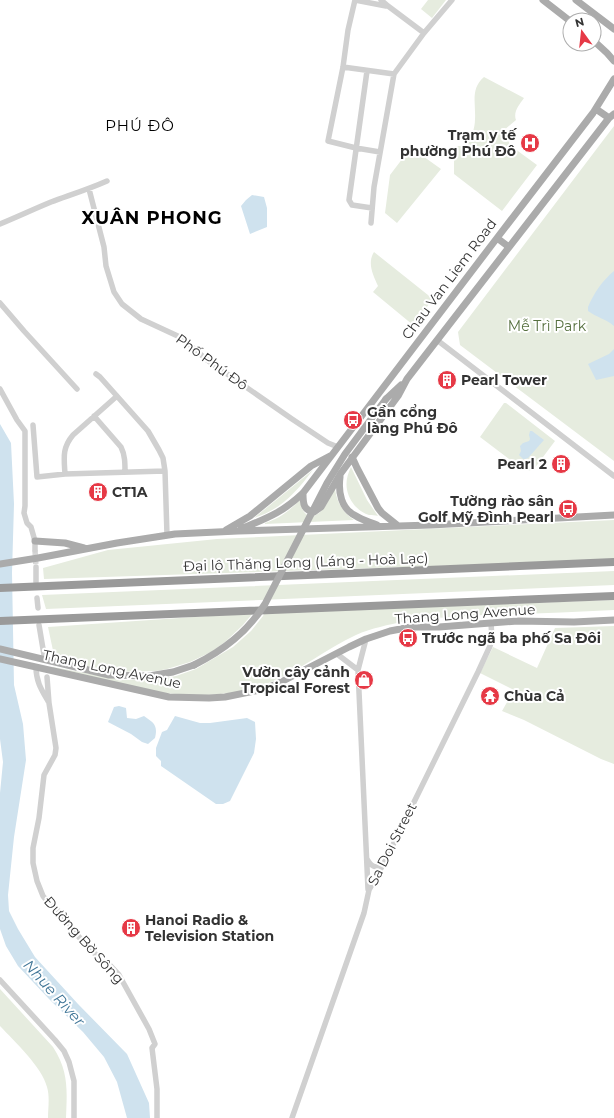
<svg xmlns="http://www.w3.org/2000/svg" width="614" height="1118" font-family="Montserrat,sans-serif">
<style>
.green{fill:#e6ecdf}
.water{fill:#cfe2ee}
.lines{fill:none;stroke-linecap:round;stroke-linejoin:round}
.minor-tunnel{stroke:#d6d6d6;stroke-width:5.5;stroke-dasharray:5.5 3;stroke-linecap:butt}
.minor{stroke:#d0d0d0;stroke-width:5.5}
.major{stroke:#ababab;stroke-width:7}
.highway{stroke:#9a9a9a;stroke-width:8}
.major-bridge{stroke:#ababab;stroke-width:7}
.labels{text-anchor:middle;stroke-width:4;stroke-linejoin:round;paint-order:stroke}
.poi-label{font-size:14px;font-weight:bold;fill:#333;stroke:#fff;text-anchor:start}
.street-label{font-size:14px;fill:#333;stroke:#fff}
.park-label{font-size:14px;fill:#56703f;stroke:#fff}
.neighbourhood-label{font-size:15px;letter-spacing:1px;fill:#000;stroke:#fff}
.water-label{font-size:15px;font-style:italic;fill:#3f7597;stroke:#fff}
.district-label{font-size:18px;font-weight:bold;letter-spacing:1px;fill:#000;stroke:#fff}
</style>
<rect width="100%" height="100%" fill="#fff"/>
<path class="green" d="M428 0H446L432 18 421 9Z
M484 77 524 98C519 105 513 112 516 120L503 131 511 146 537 165 502 211 454 174V146H467C471 138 475 129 475 119 476 104 470 89 484 77Z
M614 126V461L460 345 458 332Z
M413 149 441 169 397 223 385 213 390 175 409 150Z
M374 252 433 299 413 325 373 292 378 286C373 275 367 263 374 252Z
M504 403H506L555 441 534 469C530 471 526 471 522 469L480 437Z
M351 467 367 500 378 516C375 515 372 515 369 515 363 513 359 510 355 506 345 494 344 481 351 467Z
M313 470C296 492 282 509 254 518Z
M335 489C337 502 342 512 354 520L265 524V523C279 519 290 510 300 500 302 516 312 522 323 509 328 503 331 495 335 489Z
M614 520V560L44 579 43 568 108 550 217 539Z
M614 571V585L46 609 42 595Z
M614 600V610C571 612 527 614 484 615 468 616 452 617 436 618 426 619 415 619 405 621 389 625 371 628 356 635 326 649 301 670 271 682 239 696 198 697 164 693L53 669V667L123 680 160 679 176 676 196 669 233 647 251 631 263 616 265 612Z
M253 613 243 625 225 642 211 652 190 662 167 669 156 671 112 672 55 660 48 627Z
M614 626V764L601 759 524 720 502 711 514 690 480 673 493 647 537 668 555 628Z
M0 989 53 1047C69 1072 67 1090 66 1118H48C48 1108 50 1097 47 1087 42 1067 15 1042 0 1026Z"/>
<path class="water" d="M252 195 264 197 267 208V227L250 234 241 206 246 200Z
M614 271V326C606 319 596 317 588 311V307C594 293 602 281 614 271Z
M614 349V376L596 380 588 364 609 354Z
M0 424 11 443 14 504 12 573 14 685 23 724 26 760 14 837 8 895 9 911 18 929 35 957 78 1004 127 1054 149 1103 150 1118H127L117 1082 104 1057 83 1032 49 999 18 966 6 946 0 929V793L3 762 0 739Z
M530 431H532L544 440 528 458 525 459H523L519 455 521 451 520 446 523 443 529 441 530 439 529 435Z
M119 706 126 708 127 718 136 719 144 716C154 723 158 725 155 738L148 744 142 742 131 734 108 722 114 707Z
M175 716 200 723H210L247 718 255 722 256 739 254 753 230 801 223 804H216L161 766V761L156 756V748L162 732 167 730Z"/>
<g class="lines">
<path class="minor-tunnel" d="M35 550 36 567"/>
<path class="minor" d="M355 0 348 30 343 67 328 141 356 148 380 152
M355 0 386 6
M381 0 388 6 424 33
M343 67 394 74
M367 71 349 200 352 205 372 208
M89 189 104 247 106 266 114 292 122 304 141 319 182 338 207 360 292 419 328 443 338 447
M371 223 374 187 394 74 424 33 452 0
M0 224C17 217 34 209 51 202 70 195 89 189 107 181
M0 303 24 331 77 389
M437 340 614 476
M96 374 100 377 148 431 159 450 163 458 165 471 167 535
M0 389 17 420 25 431V506L24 513 27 523 31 527 35 541V550
M94 416 121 447C125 455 125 463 125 472
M33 425 37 477 65 474 165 471
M65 474C64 458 62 448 73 435L117 396
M36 567V582
M37 598 38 608
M39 625 44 655
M366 639 358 670 368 889
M337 654 358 670
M36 667C36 681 41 689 48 701
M47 677 49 703 56 748 55 755 44 775 39 818 33 848V863L37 881 43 896 47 901 62 914 79 937 94 953 104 959 119 975 149 1029 155 1044 152 1048 157 1089V1118
M367 859C371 866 375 869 382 865
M0 980 55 1040 64 1051 69 1062 74 1081V1118
M292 1118 364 913 369 890 385 861 478 672 490 646 492 639 491 623"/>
<path class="major" d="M543 0 570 21
M576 0 614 29
M594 41 607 53 614 61
M596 109 609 118
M497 238 509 247
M386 399 401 385
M352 457 357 468 378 508 382 513 397 525
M340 477C338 492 341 509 356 516 362 520 370 522 377 525
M303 493C303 503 303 510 314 512L321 507 341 473 398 396 407 379 609 118 614 114
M241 529C267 518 282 513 303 493L497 238 593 113 614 79
M226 530 250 516 311 466 330 456
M35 541 65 543 84 548
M0 564 38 558 117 543 175 534 238 531 431 525 614 515
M0 649 109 675 149 676 173 672 194 665
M0 659 169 697 209 698 225 697 265 689 281 682 349 647 366 639 390 631 411 627H439L518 621 574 622 614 620"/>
<path class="highway" d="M0 588 614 562
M0 621 614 596"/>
<path class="major-bridge" d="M194 665C224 650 247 632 265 604L327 483 345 454 386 399"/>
</g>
<defs>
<g id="hospital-disc" transform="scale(1)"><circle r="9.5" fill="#e63946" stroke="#fff"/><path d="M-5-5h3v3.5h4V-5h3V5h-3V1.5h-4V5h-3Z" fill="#fff"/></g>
<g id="building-disc" transform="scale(1)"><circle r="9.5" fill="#e63946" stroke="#fff"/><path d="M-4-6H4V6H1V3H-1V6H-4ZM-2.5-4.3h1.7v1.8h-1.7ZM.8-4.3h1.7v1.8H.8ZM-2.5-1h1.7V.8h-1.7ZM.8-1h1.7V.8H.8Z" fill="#fff"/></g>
<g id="bus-disc" transform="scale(1)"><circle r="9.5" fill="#e63946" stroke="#fff"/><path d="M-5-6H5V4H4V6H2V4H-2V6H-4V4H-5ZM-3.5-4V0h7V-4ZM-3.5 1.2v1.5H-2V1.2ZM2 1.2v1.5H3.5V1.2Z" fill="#fff"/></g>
<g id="shop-disc" transform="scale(1)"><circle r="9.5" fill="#e63946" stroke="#fff"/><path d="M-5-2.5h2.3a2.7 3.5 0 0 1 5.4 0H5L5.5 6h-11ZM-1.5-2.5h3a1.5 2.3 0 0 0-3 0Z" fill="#fff"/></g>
<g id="temple-disc" transform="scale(1)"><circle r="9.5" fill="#e63946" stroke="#fff"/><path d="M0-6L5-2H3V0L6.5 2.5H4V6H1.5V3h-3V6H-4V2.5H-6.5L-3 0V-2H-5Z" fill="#fff"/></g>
</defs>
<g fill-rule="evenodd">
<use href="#hospital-disc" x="530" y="143"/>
<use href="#building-disc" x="447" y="380"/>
<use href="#bus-disc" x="353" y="420"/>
<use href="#building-disc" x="561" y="464"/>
<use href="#building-disc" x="98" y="492"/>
<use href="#bus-disc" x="568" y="509"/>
<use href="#bus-disc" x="408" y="638"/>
<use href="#shop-disc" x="364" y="680"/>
<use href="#temple-disc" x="490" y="696"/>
<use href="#building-disc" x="131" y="928"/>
</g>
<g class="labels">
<g class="poi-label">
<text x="516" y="140" text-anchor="end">Trạm y tế<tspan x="516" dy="16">phường Phú Đô</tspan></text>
<text x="461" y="385">Pearl Tower</text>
<text x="367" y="417">Gần cổng<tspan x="367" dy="16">làng Phú Đô</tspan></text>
<text x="547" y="469" text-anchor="end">Pearl 2</text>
<text x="112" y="497">CT1A</text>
<text x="554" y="506" text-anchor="end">Tường rào sân<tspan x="554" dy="16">Golf Mỹ Đình Pearl</tspan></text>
<text x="422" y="643">Trước ngã ba phố Sa Đôi</text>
<text x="350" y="677" text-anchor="end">Vườn cây cảnh<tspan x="350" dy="16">Tropical Forest</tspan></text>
<text x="504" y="701">Chùa Cả</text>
<text x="145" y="925">Hanoi Radio &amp;<tspan x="145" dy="16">Television Station</tspan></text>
</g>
<g class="street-label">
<text transform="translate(449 279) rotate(-53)" y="5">Chau Van Liem Road</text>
<text transform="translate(212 362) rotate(36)" y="5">Phố Phú Đô</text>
<text transform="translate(306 562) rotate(-2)" y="5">Đại lộ Thăng Long (Láng - Hoà Lạc)</text>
<text transform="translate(465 614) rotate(-4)" y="5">Thang Long Avenue</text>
<text transform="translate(112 669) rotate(12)" y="5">Thang Long Avenue</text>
<text transform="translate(392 844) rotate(-63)" y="5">Sa Doi Street</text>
<text transform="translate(84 940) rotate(48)" y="5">Đường Bờ Sông</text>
</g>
<g class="park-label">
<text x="547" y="331">Mễ Trì Park</text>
</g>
<g class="neighbourhood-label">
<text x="140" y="131">PHÚ ĐÔ</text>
</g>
<g class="water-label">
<text transform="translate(54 993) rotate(48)" y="5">Nhue River</text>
</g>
<g class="district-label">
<text x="152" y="224">XUÂN PHONG</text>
</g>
</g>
<g transform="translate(582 32) rotate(345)"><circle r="19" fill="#ffffff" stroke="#adadad"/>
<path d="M0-3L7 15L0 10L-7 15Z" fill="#e63946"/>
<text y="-6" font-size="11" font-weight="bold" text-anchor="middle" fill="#333333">N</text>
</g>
</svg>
